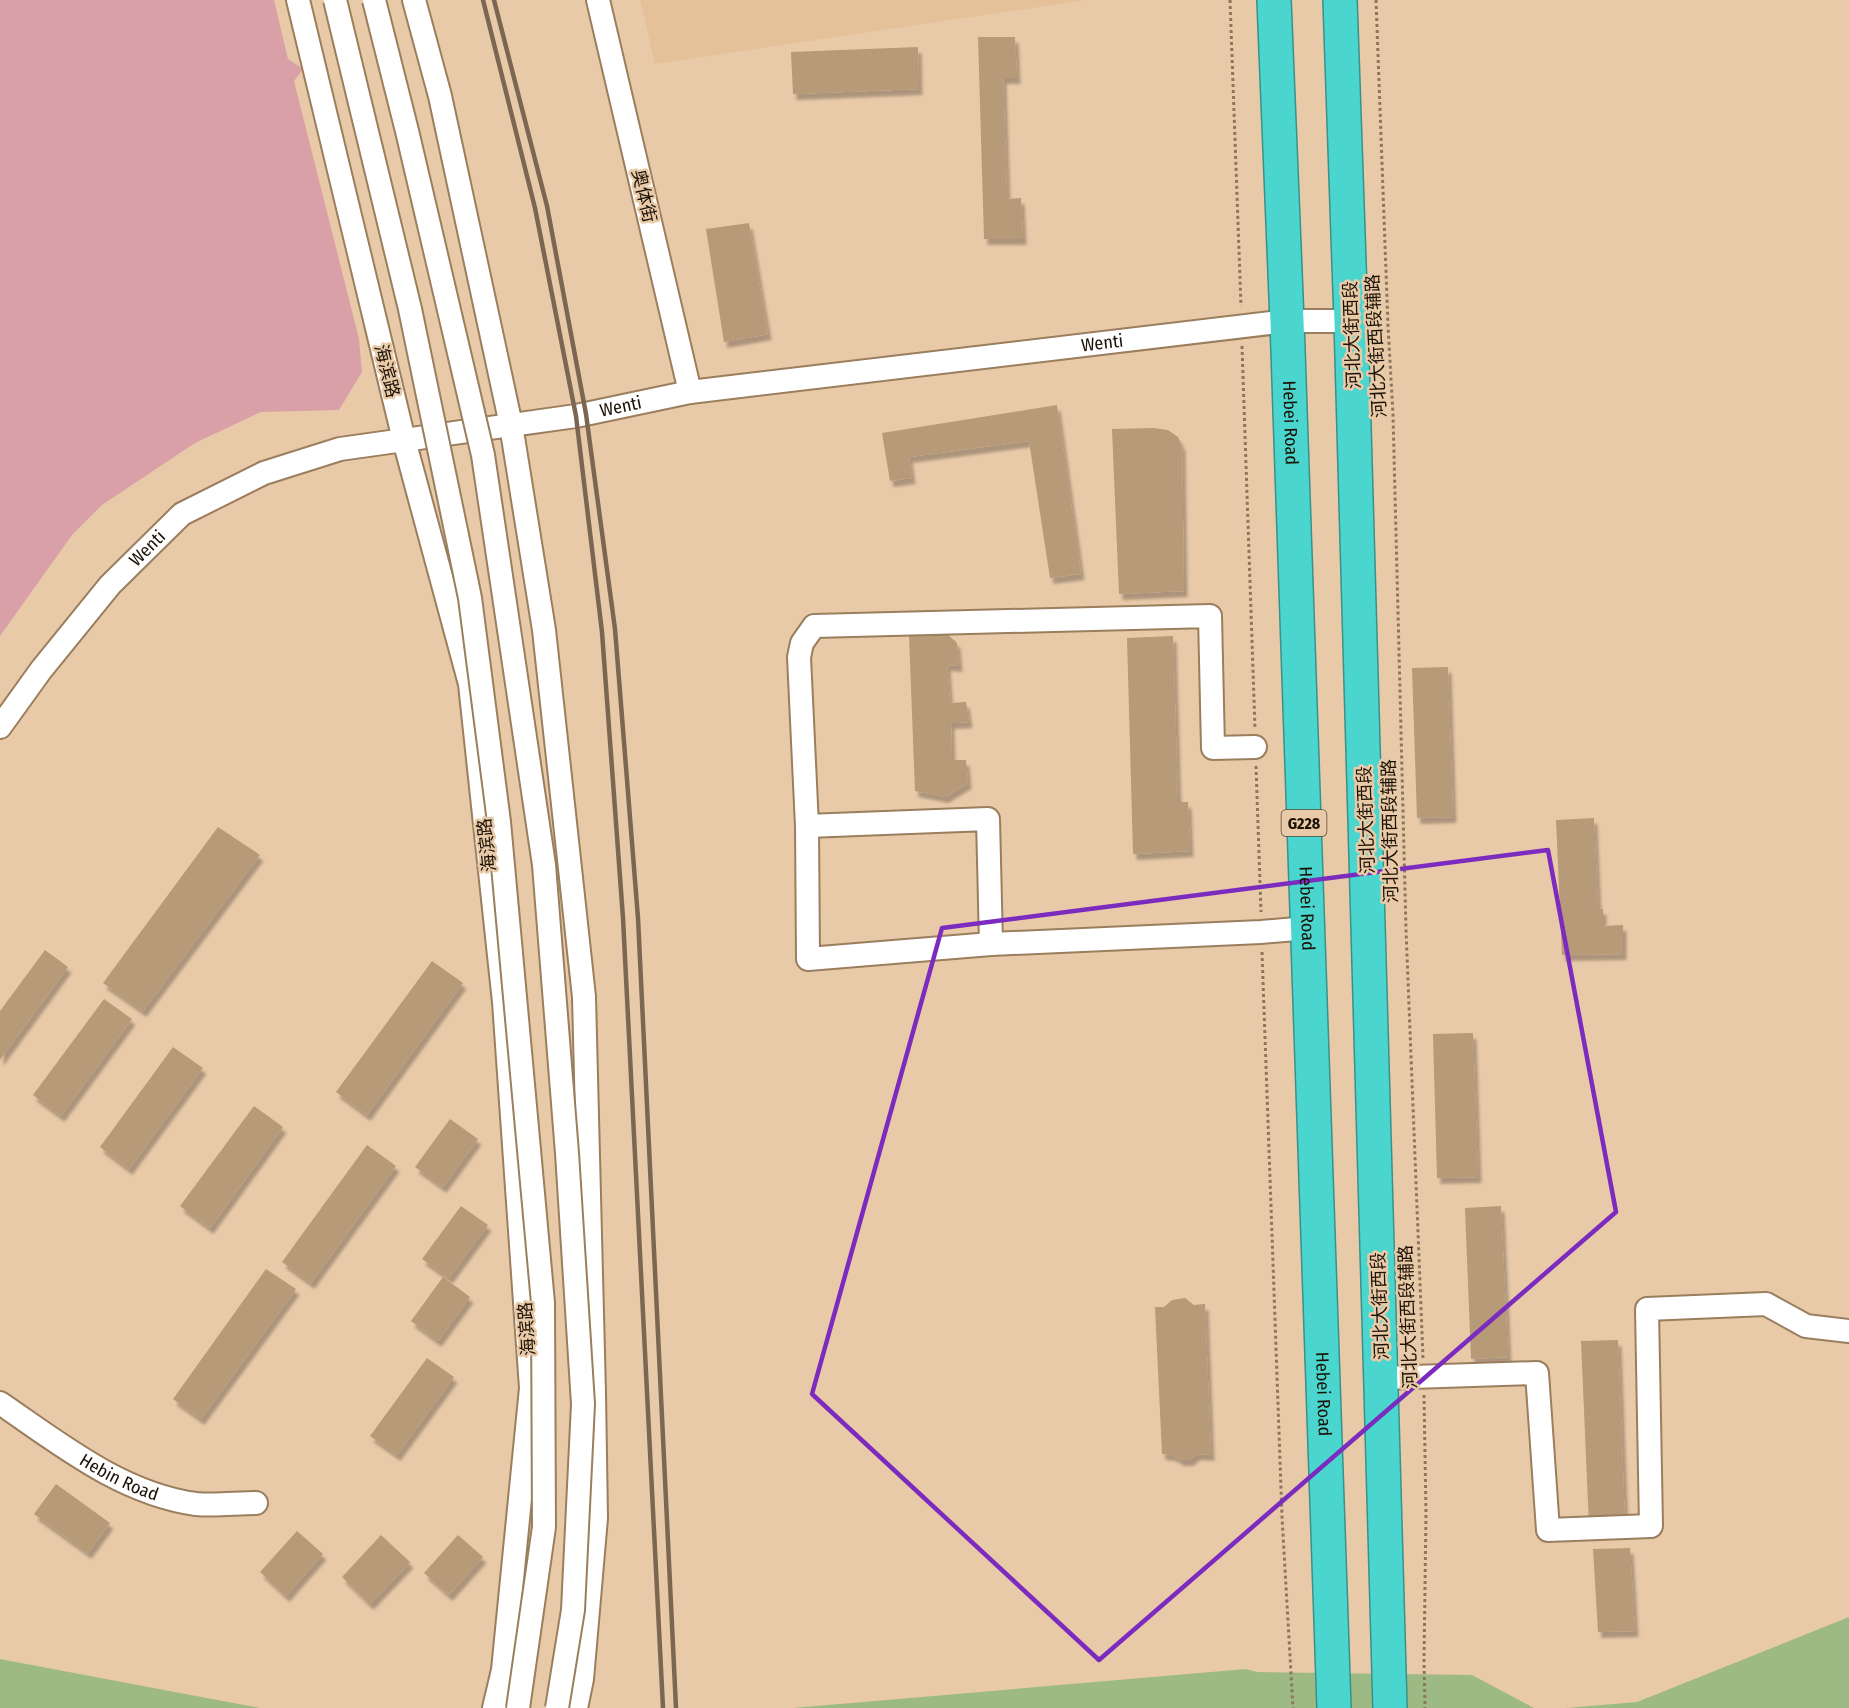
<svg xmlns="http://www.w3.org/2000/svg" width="1849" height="1708" font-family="'Fira Sans Condensed','Noto Sans SC',sans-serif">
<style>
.built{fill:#e4c198}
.green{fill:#d9a0a7}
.water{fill:#9eba84}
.building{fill:#b79a78;filter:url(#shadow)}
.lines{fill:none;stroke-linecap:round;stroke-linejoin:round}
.minor-casing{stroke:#9a7e5d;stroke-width:26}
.highway-casing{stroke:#3a9188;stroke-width:36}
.path{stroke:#8c775e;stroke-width:3;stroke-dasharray:3 3;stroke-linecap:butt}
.minor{stroke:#fff;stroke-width:22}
.highway{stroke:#4ad6cf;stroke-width:33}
.rail{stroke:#7b6751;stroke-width:4.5}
.minor-bridge-casing{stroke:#9a7e5d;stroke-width:26;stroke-linecap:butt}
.minor-bridge{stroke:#fff;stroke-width:22}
.marked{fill:none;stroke:#7b2cbf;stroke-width:4.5;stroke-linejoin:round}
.labels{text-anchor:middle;stroke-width:5;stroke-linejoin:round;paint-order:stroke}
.shield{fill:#e9caa8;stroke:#594836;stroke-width:1.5}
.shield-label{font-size:16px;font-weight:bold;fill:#1b1105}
.street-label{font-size:18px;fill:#1b1105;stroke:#e9caa8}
</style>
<defs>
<filter id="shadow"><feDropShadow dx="3.5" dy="6" stdDeviation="1.5" flood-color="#0004"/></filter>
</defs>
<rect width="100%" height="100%" fill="#e9caa8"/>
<path class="built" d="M640 0H1086L655 64Z"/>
<path class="green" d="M0 0H274L288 59 303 69 294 81 359 339 362 372 339 410 261 412 195 443 102 505 72 535 0 636Z"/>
<path class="water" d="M1849 1617V1708H1566L1637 1702Z
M0 1659 260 1708H0Z
M1246 1669 1257 1672 1472 1675 1534 1708H793Z"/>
<path class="building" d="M978 37H1015L1017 78H1003L1007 199 1021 198 1023 239H984Z
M918 47 919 89 793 94 791 52Z
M749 223 768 334 724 342 706 229Z
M1057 405 1081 574 1050 578 1029 441 909 457 912 478 890 481 882 433Z
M1154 428 1168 430 1178 437 1182 446 1184 591 1119 594 1112 429Z
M944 631 957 643 959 666 947 665 950 703 966 702 969 722 951 723 952 760H966L968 783 945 797 915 791 909 636Z
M1173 636 1178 802H1188L1190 851 1133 854 1127 638Z
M1448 667 1453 817 1417 818 1412 668Z
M1594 818 1598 908 1603 909V926L1623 925V954L1562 955 1556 820Z
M218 827 260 855 143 1011 103 983Z
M45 950 68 967 0 1060V1011Z
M432 961 463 983 367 1115 336 1092Z
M104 999 132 1019 61 1116 33 1095Z
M1473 1033 1478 1177 1437 1178 1433 1034Z
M173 1047 203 1068 129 1169 100 1147Z
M254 1106 283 1127 210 1228 180 1206Z
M450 1119 478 1139 443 1187 415 1167Z
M367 1145 396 1166 311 1283 282 1262Z
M461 1206 488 1225 449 1278 422 1259Z
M1501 1206 1508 1357 1471 1359 1465 1208Z
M266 1269 296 1289 201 1419 173 1399Z
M443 1277 470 1297 438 1341 411 1321Z
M1185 1298 1194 1305 1205 1304 1211 1455 1197 1454 1190 1460H1181L1172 1455 1162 1454 1155 1307H1164L1172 1300Z
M1618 1340 1625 1524 1589 1526 1581 1341Z
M427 1358 454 1377 397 1455 370 1436Z
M56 1484 110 1523 88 1553 34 1514Z
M297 1531 323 1554 286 1596 260 1572Z
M381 1535 410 1562 370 1604 342 1577Z
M458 1535 483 1557 449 1595 424 1573Z
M1630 1548 1635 1631 1598 1632 1593 1549Z"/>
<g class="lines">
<g class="minor-casing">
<g id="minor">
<path d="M298 0 404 440 470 684 504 1002 531 1388 503 1670 494 1708"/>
<path d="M414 0 440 96 511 425 544 630 584 997 594 1393 596 1518 582 1679 576 1708"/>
<path d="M598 0 690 392"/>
<path id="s1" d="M0 727 41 670 110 585 182 514 264 473 340 449 576 416 690 392 1287 321H1351"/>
<path d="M1255 747 1213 748 1210 616 814 626 802 643 799 657 807 826 808 959 991 944 1261 932 1308 928"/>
<path d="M807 826 988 819 991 944"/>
<path d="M1382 1378 1537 1373 1548 1530 1651 1526 1647 1309 1766 1304 1806 1326 1849 1331"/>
<path id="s2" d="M0 1403C60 1444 122 1494 196 1504 215 1506 237 1503 256 1503"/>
</g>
</g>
<g class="highway-casing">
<g id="highway">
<path id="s3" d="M1274 0 1287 321 1334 1708"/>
<path d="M1340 0 1351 321 1390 1708"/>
</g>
</g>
<path class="path" d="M1230 0 1241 306
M1376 0 1388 326 1393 414 1406 930 1423 1358
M1242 346 1255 729
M1256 766 1261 912
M1262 952 1282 1517 1293 1708
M1424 1395 1426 1513 1424 1661 1425 1708"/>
<use href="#minor" class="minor"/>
<use href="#highway" class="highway"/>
<path class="rail" d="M483 0 535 208 576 416 602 632 623 918 663 1708
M494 0 547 206 586 414 615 629 638 918 676 1708"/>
<g class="minor-bridge-casing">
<path id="minor-bridge" d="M335 0 410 309 470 598 499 822 543 1303 544 1527 518 1708
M374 0 407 131 483 455 544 865 567 1153 583 1404 573 1610 557 1708"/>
</g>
<use href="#minor-bridge" class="minor-bridge"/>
</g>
<path class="marked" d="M1548 850 1616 1212 1099 1660 812 1394 942 928Z"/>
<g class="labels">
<rect class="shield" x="1281.5" y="810" width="45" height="26" rx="4.5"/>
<g class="shield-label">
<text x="1304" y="829">G228</text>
</g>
<g class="street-label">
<text transform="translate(644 196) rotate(77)" y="6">奥体街</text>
<text transform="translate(1352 335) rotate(-92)" y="6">河北大街西段</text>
<text dy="6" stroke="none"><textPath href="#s1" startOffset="1222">Wenti</textPath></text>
<text transform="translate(1376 346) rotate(-93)" y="6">河北大街西段辅路</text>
<text transform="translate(387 371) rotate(76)" y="6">海滨路</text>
<text dy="6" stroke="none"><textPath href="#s1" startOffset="736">Wenti</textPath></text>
<text dy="6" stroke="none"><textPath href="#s3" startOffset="423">Hebei Road</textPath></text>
<text dy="6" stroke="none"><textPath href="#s1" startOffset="232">Wenti</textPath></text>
<text transform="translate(1366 820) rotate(-92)" y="6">河北大街西段</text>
<text transform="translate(1390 831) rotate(-91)" y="6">河北大街西段辅路</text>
<text transform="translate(487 845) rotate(-96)" y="6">海滨路</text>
<text dy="6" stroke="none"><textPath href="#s3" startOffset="909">Hebei Road</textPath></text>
<text transform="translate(1380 1306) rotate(-92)" y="6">河北大街西段</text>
<text transform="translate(1408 1317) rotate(-92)" y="6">河北大街西段辅路</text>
<text transform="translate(527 1329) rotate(-94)" y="6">海滨路</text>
<text dy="6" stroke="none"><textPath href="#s3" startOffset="1395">Hebei Road</textPath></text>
<text dy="6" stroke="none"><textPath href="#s2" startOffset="141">Hebin Road</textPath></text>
</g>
</g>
</svg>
